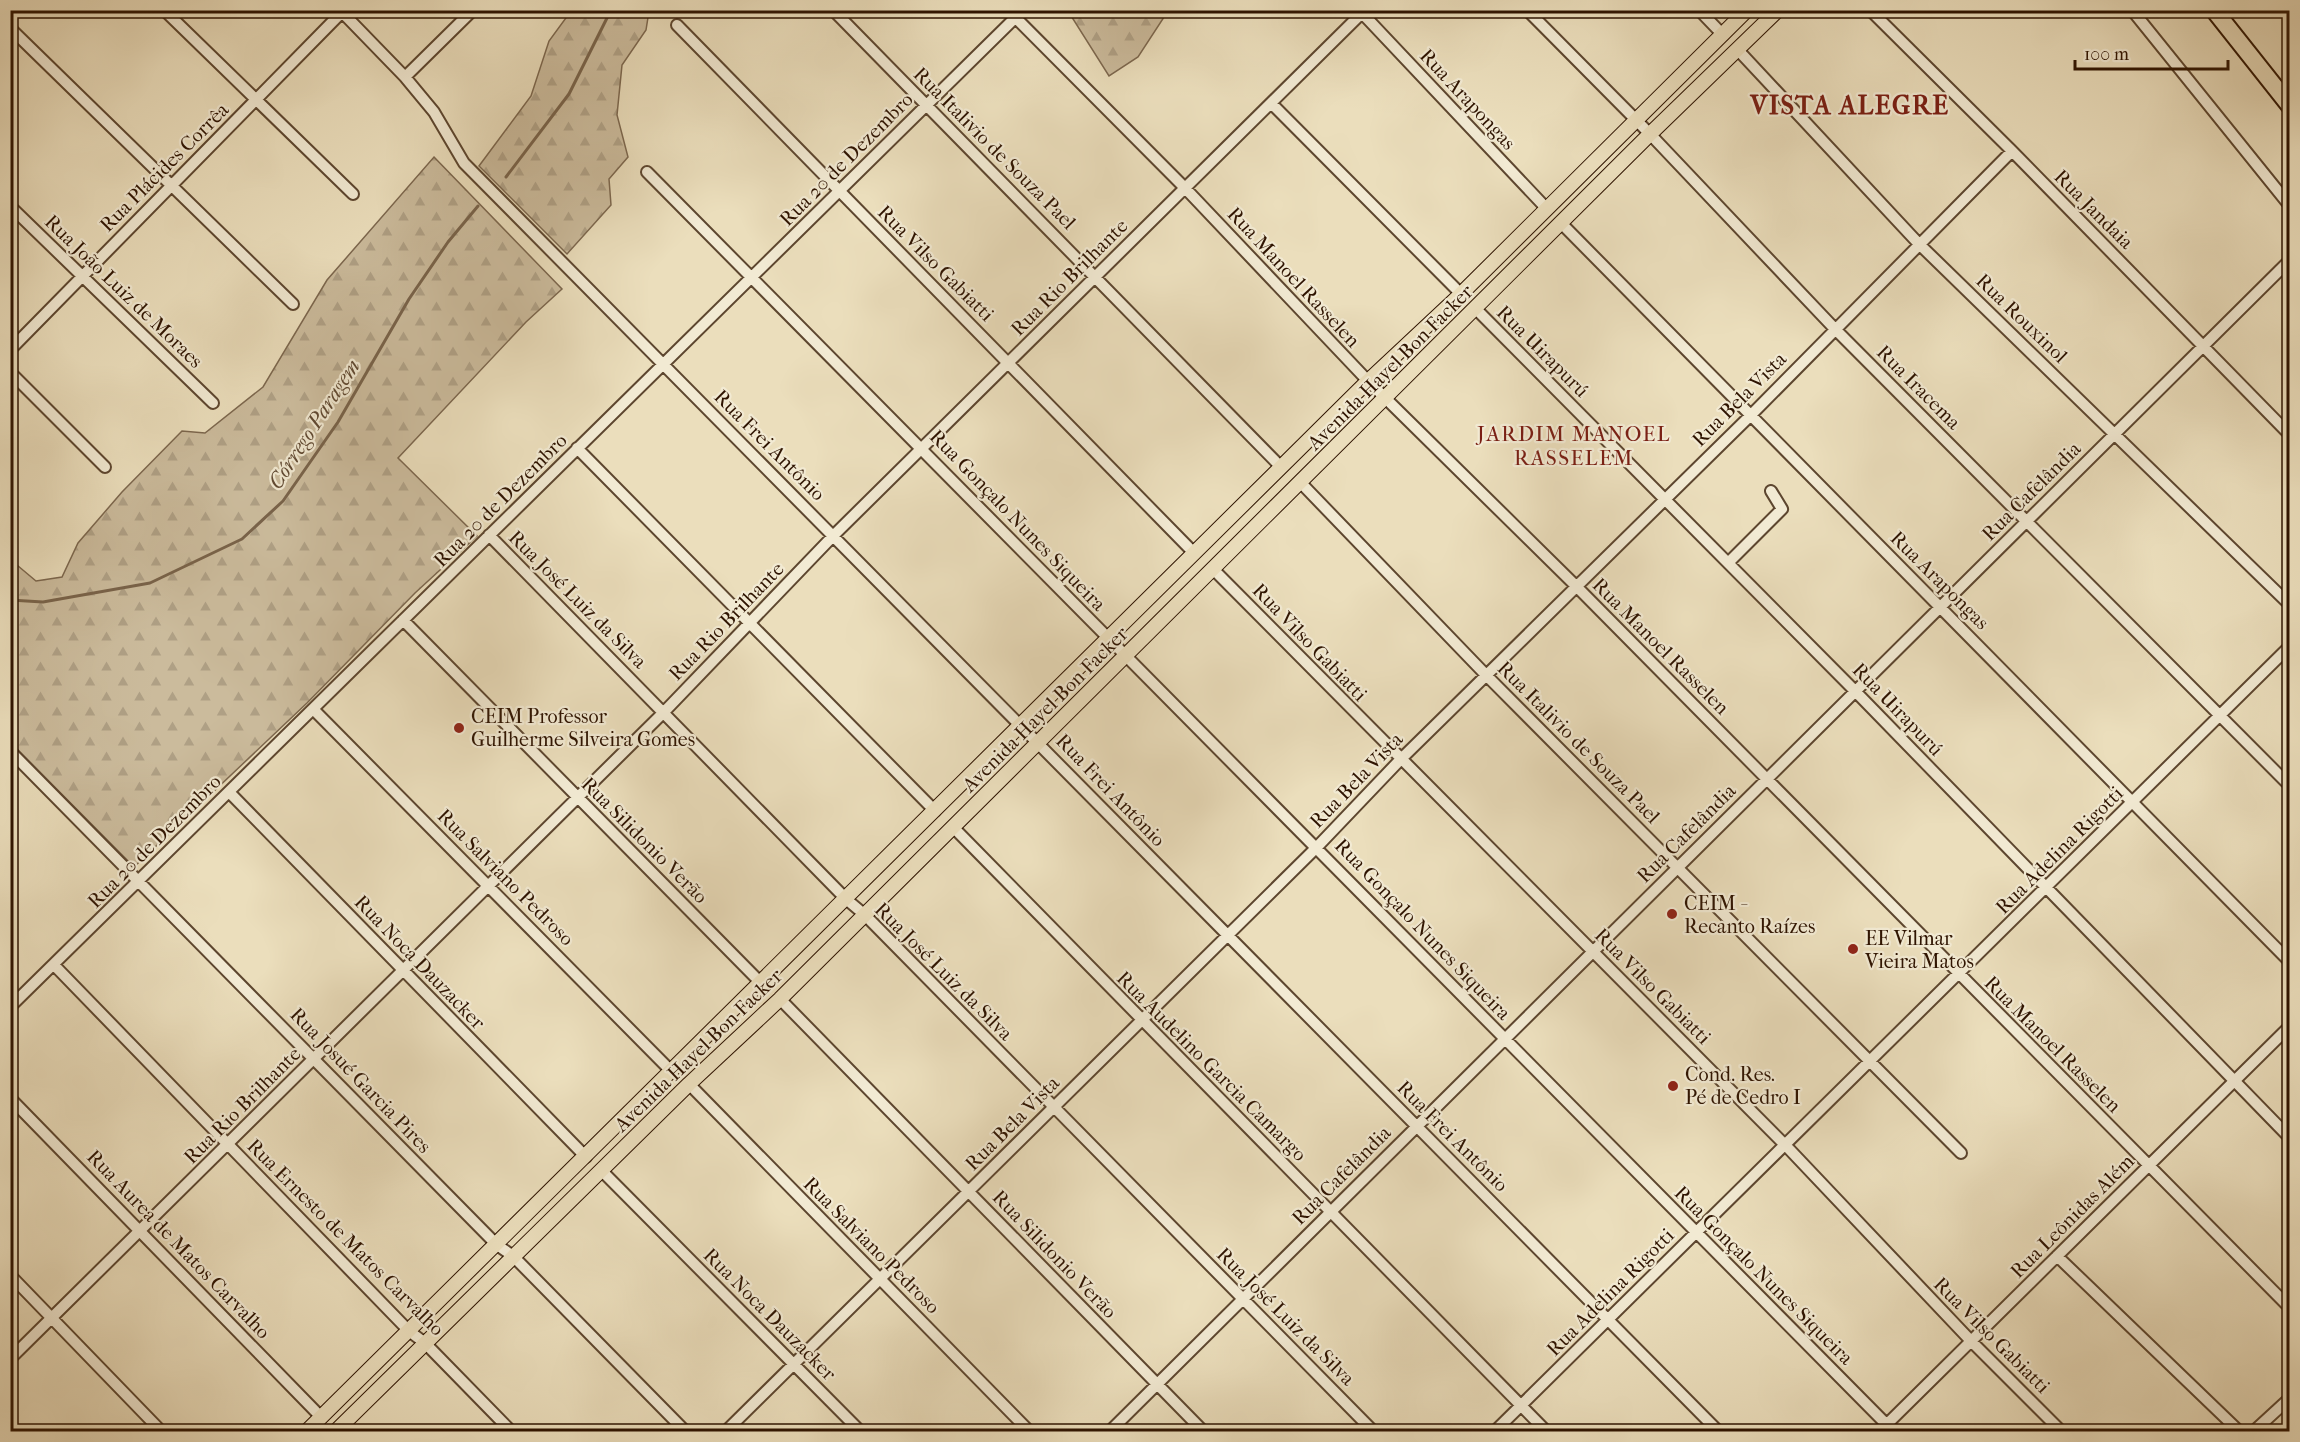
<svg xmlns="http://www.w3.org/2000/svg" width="2300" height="1442" font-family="'IM FELL French Canon',serif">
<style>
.forest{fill:url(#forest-firs);stroke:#7c674e;stroke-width:1.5}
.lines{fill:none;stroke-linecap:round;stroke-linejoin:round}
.stream{stroke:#79634a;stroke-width:3}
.minor-casing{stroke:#5d462f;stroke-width:14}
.major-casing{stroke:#2e1300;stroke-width:16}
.highway-casing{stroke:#2e1300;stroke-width:20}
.minor{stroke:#f2ead3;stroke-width:10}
.major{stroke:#ebdebc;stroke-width:14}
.highway{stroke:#ebdebc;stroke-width:16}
.poi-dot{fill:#8f2418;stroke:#f2ead3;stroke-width:2}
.labels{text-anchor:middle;stroke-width:4.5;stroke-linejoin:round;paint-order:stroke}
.street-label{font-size:20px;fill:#2e1300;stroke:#f2ead3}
.poi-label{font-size:20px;fill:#2e1300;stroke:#f2ead3;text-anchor:start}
.water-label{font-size:21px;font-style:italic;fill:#604932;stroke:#f2ead3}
.neighbourhood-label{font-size:21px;letter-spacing:1.5px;fill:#7a1f14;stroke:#f2ead3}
.district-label{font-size:26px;font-weight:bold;letter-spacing:1.5px;fill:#7a1f14;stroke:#f2ead3}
</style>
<defs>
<pattern id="forest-firs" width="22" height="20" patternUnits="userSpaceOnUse" patternTransform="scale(1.5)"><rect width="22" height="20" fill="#cbbb9c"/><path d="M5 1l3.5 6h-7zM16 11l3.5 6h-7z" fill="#afa085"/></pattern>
</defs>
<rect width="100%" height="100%" fill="#ebdebc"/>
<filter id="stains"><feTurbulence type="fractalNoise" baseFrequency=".00333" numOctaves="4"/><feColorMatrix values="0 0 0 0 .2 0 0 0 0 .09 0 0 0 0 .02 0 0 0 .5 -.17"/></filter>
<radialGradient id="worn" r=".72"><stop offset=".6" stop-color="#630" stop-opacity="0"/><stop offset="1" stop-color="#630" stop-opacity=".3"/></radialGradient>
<path class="forest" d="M571 11H649L646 30 622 65 617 115 628 157 609 179 611 205 567 254 479 166 531 96 549 41Z
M1068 11H1168L1138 57 1109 76Z
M434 157 562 289 526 322 398 458 477 536 415 593 307 703 134 867 11 743V560L36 581 62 577 78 543 122 492 182 431 205 433 263 387 327 280Z"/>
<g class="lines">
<path class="stream" d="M506 177 569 94 611 10
M10 600 43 602 150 583 242 539 283 501 338 422 409 299 448 242 478 206"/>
<g class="minor-casing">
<path id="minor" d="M164 10 353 194
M340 10 405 77 434 112 464 163 1719 1432
M833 10 1281 467
M1008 10 1185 188 1368 381 1576 586 2290 1308
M1527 10 1650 134 1834 328 2290 786
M1699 10 1723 35
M1870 10 2012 151 2290 435
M2132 10 2290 206
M1362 13 1547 209
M677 25 1194 553
M10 28 293 304
M1738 50 1919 244 2290 605
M405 77 473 10
M1272 104 1461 294
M647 172 1894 1432
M10 206 213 403
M1562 224 2290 962
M1476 309 1855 691 2290 1138
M10 350 344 10
M10 372 105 467
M577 448 935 811
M1301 483 1486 675 1961 1153
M489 535 846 899 865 915 1374 1432
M1728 563 1782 509 1771 491
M1214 570 1790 1150 1971 1341 2062 1432
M403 620 761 983
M313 709 672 1072
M10 751 497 1245 513 1256 686 1432
M229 792 586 1157
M953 827 1547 1432
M54 965 409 1331 425 1343 512 1432
M780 999 1204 1432
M10 1007 1015 18
M689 1084 1030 1432
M10 1098 321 1417
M602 1171 861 1432
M2057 1256 2240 1432
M10 1275 162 1432
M10 1359 664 712 834 535 1365 10
M725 1432 1317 847 1400 760 1751 415 2012 151
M1109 1432 2290 260
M1494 1432 2290 646
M1879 1432 2290 1026
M2253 1432 2290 1398"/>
</g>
<g class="major-casing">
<path id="major" d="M306 1432 1368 381 1461 294 1747 10
M335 1432 689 1084 780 999 1650 134 1778 10"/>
</g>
<g class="highway-casing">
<path id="highway" d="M2214 10 2290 106"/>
</g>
<use href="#minor" class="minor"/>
<use href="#major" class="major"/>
<use href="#highway" class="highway"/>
</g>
<g class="poi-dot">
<circle cx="459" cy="728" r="6"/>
<circle cx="1672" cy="914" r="6"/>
<circle cx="1853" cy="949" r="6"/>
<circle cx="1673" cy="1086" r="6"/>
</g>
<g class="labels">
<g class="street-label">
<text transform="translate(1468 99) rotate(47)" y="7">Rua Arapongas</text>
<text transform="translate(995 148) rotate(45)" y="7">Rua Italivio de Souza Pael</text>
<text transform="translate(846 159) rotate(-45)" y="7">Rua 20 de Dezembro</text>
<text transform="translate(164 167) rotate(-45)" y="7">Rua Plácides Corrêa</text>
<text transform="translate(2094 209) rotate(45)" y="7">Rua Jandaia</text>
<text transform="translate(936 263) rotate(45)" y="7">Rua Vilso Gabiatti</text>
<text transform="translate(1069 277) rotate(-45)" y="7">Rua Rio Brilhante</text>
<text transform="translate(1294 277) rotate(47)" y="7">Rua Manoel Rasselen</text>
<text transform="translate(124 291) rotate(44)" y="7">Rua João Luiz de Moraes</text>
<text transform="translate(2022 318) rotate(44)" y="7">Rua Rouxinol</text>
<text transform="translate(1543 351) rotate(45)" y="7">Rua Uirapurú</text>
<text transform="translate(1390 367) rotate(-45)" y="7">Avenida Hayel Bon Facker</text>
<text transform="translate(1919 387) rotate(45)" y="7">Rua Iracema</text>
<text transform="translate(1739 399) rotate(-45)" y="7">Rua Bela Vista</text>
<text transform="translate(770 445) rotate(45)" y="7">Rua Frei Antônio</text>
<text transform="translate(2031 491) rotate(-45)" y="7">Rua Cafelândia</text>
<text transform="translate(500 500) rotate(-45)" y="7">Rua 20 de Dezembro</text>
<text transform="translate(1018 520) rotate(46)" y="7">Rua Gonçalo Nunes Siqueira</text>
<text transform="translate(1940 580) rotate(45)" y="7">Rua Arapongas</text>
<text transform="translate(578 599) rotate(45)" y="7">Rua José Luiz da Silva</text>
<text transform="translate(726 621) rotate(-46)" y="7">Rua Rio Brilhante</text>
<text transform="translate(1310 642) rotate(46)" y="7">Rua Vilso Gabiatti</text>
<text transform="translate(1661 646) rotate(45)" y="7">Rua Manoel Rasselen</text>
<text transform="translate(1045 709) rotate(-45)" y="7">Avenida Hayel Bon Facker</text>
<text transform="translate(1898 709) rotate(46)" y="7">Rua Uirapurú</text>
<text transform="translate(1579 742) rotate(45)" y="7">Rua Italivio de Souza Pael</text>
<text transform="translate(1356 780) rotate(-46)" y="7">Rua Bela Vista</text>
<text transform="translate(1111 790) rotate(46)" y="7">Rua Frei Antônio</text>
<text transform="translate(1686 833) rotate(-45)" y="7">Rua Cafelândia</text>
<text transform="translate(645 840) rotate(45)" y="7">Rua Silidonio Verão</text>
<text transform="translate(154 841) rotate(-45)" y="7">Rua 20 de Dezembro</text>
<text transform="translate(2059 850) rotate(-45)" y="7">Rua Adelina Rigotti</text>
<text transform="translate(506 877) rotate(45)" y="7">Rua Salviano Pedroso</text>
<text transform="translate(1423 929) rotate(46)" y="7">Rua Gonçalo Nunes Siqueira</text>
<text transform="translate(420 962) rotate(46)" y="7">Rua Noca Dauzacker</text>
<text transform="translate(944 971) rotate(45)" y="7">Rua José Luiz da Silva</text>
<text transform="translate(1653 986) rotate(45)" y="7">Rua Vilso Gabiatti</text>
<text transform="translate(2053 1044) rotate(45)" y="7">Rua Manoel Rasselen</text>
<text transform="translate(698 1050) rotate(-44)" y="7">Avenida Hayel Bon Facker</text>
<text transform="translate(1212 1066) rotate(45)" y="7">Rua Audelino Garcia Camargo</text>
<text transform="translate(361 1080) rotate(46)" y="7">Rua Josué Garcia Pires</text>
<text transform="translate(242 1105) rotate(-45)" y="7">Rua Rio Brilhante</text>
<text transform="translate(1012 1123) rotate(-45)" y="7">Rua Bela Vista</text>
<text transform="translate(1453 1136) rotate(45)" y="7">Rua Frei Antônio</text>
<text transform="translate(1341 1175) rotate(-45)" y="7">Rua Cafelândia</text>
<text transform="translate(2072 1216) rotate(-45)" y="7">Rua Leônidas Além</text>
<text transform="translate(346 1237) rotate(45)" y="7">Rua Ernesto de Matos Carvalho</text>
<text transform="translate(179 1244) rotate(46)" y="7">Rua Aurea de Matos Carvalho</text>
<text transform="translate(872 1245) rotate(45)" y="7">Rua Salviano Pedroso</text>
<text transform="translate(1055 1254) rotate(46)" y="7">Rua Silidonio Verão</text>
<text transform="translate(1764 1275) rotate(45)" y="7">Rua Gonçalo Nunes Siqueira</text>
<text transform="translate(1610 1292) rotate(-45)" y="7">Rua Adelina Rigotti</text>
<text transform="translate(770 1314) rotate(45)" y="7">Rua Noca Dauzacker</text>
<text transform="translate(1286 1316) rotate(45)" y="7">Rua José Luiz da Silva</text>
<text transform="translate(1992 1335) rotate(45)" y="7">Rua Vilso Gabiatti</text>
</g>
<g class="poi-label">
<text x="471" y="723">CEIM Professor<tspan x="471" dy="23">Guilherme Silveira Gomes</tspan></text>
<text x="1684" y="910">CEIM -<tspan x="1684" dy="23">Recanto Raízes</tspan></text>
<text x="1865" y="945">EE Vilmar<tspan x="1865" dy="23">Vieira Matos</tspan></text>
<text x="1685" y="1081">Cond. Res.<tspan x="1685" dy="23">Pé de Cedro I</tspan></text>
</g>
<g class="water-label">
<text transform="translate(314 424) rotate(-57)" y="7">Córrego Paragem</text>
</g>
<g class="neighbourhood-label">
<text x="1574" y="441">JARDIM MANOEL<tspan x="1574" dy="24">RASSELEM</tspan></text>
</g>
<g class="district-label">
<text x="1850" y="114">VISTA ALEGRE</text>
</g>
</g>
<rect width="2300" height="1442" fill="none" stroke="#ebdebc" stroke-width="36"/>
<rect x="12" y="12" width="2276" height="1418" fill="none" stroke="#2e1300" stroke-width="3"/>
<rect x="18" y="18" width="2264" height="1406" fill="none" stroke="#2e1300" stroke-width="1.5"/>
<path d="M2075 60v9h153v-9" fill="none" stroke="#2e1300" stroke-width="3"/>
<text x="2084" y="60" font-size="18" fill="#2e1300" stroke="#f2ead3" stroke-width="4.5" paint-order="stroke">100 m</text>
<rect width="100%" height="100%" filter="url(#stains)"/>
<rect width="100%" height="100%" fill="url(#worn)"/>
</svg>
